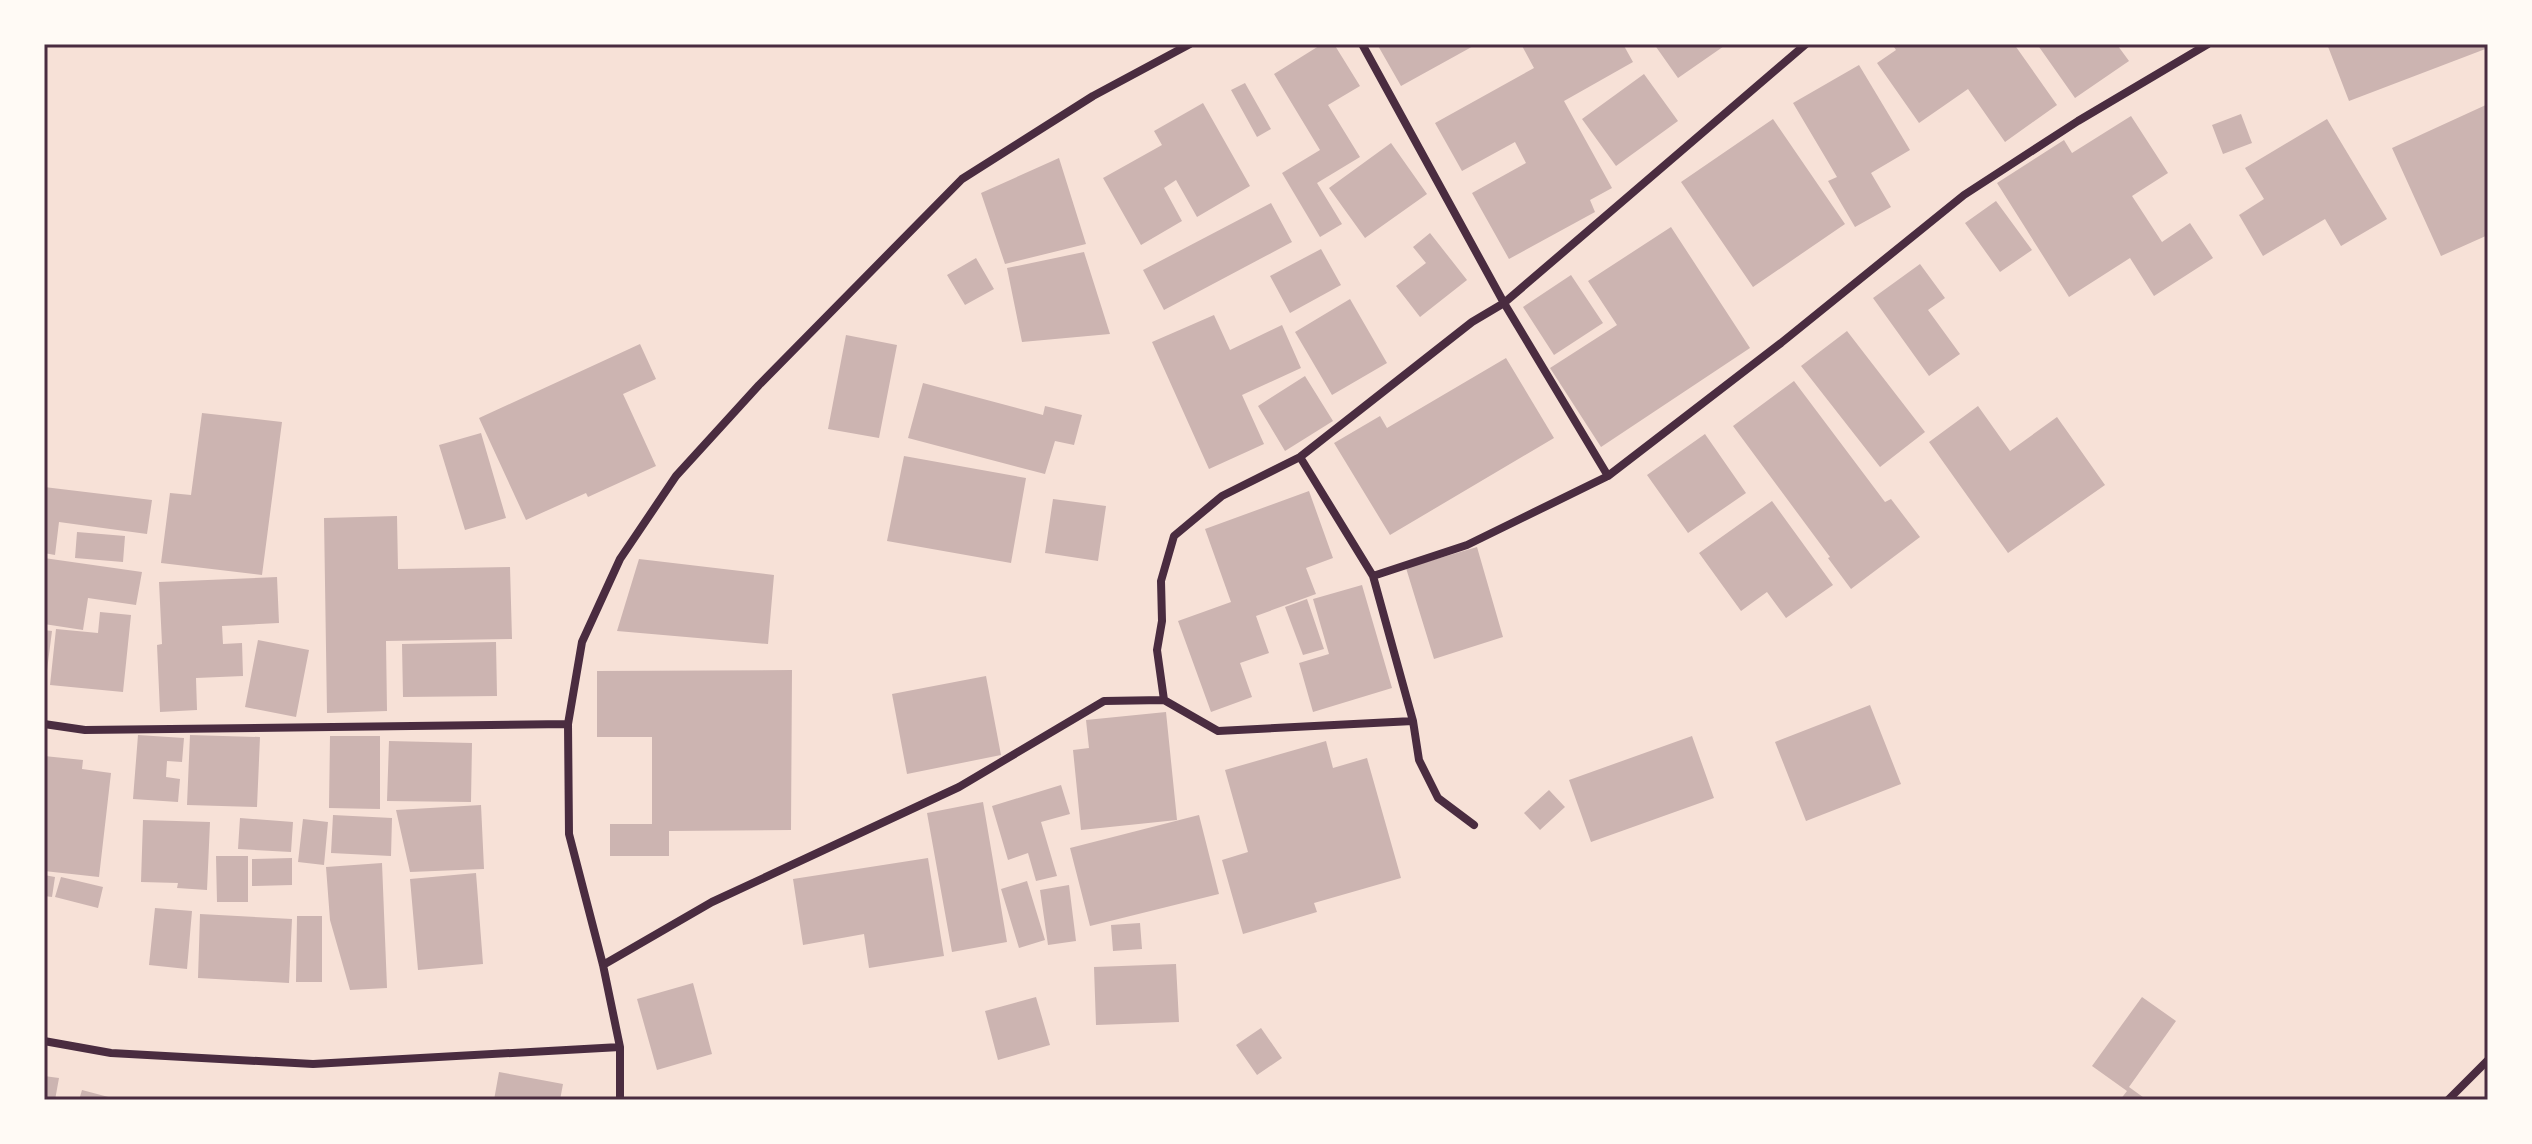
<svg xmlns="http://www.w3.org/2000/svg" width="2532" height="1144" font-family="'Crimson Pro',serif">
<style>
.building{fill:#ccb4b1}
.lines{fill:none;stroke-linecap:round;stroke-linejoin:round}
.minor{stroke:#4a2c40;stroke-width:8}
.neatline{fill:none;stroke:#4a2c40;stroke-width:3}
</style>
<rect width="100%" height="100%" fill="#f7e1d7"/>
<path class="building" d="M1322 44H1334L1360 86 1328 105 1360 157 1317 183 1342 224 1320 237 1282 173 1320 150 1274 74Z
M1377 44H1477L1401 86Z
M1521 44H1623L1633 62 1564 101 1612 188 1590 200 1595 212 1509 259 1472 193 1526 163 1515 142 1462 171 1435 123 1534 68Z
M1654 44H1727L1678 78Z
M1892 44H2014L2057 105 2005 142 1968 89 1919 123 1877 63 1896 50Z
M2037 44H2121L2118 46 2129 61 2075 98Z
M2327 44H2488V48L2349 101Z
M1859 65 1910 150 1871 173 1891 207 1855 227 1828 181 1837 177 1793 103Z
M1644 74 1678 121 1616 166 1582 119Z
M1245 83 1271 129 1257 137 1231 90Z
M1203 103 1250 186 1197 217 1176 180 1164 188 1182 221 1141 245 1103 178 1162 145 1154 131Z
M2488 104V235L2441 256 2392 148Z
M2241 114 2252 143 2223 154 2212 125Z
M2131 116 2168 173 2132 196 2162 242 2190 223 2213 258 2154 296 2130 258 2069 297 1997 183 2064 140 2072 153Z
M1773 119 1845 224 1753 287 1681 182Z
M2327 119 2387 219 2341 246 2325 219 2263 256 2239 215 2264 199 2245 168Z
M1391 143 1427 194 1365 238 1329 188Z
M1059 158 1086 244 1005 264 981 193Z
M1996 201 2032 250 2000 272 1965 223Z
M1271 203 1292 242 1164 310 1143 270Z
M1671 227 1750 348 1601 447 1550 368 1617 325 1588 281Z
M1430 233 1467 280 1420 317 1396 286 1426 263 1413 247Z
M1321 249 1341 285 1290 313 1270 276Z
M1084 252 1110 334 1022 342 1007 268Z
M976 258 994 289 965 305 947 275Z
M1920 264 1945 298 1928 310 1960 354 1929 376 1873 298Z
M1571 275 1603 323 1554 355 1523 307Z
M1350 299 1387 363 1332 395 1295 332Z
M1214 315 1230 350 1282 325 1301 368 1242 395 1264 444 1209 469 1152 342Z
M1847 331 1925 432 1880 467 1801 366Z
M846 335 897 345 879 438 828 429Z
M640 344 656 379 623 394 656 466 588 497 586 493 526 520 479 418Z
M1506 358 1554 438 1390 535 1334 443 1380 416 1387 428Z
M1305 376 1333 421 1285 451 1258 406Z
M1794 381 1885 502 1891 499 1920 537 1851 589 1828 558 1830 557 1733 426Z
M923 383 1043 415 1045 406 1082 415 1074 445 1055 441 1045 474 908 438Z
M1978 406 2010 451 2057 417 2105 485 2008 553 1929 442Z
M202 413 282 422 262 575 161 563 170 493 191 495Z
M481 433 506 518 465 530 439 445Z
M1705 434 1746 493 1688 533 1647 475Z
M904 456 1026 478 1011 563 887 541Z
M44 487 152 500 147 534 59 522 55 555 44 553Z
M1309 491 1333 558 1306 568 1316 594 1256 616 1269 653 1240 663 1252 697 1211 712 1178 621 1231 602 1205 529Z
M1053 499 1106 506 1098 561 1045 553Z
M1772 501 1833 585 1786 618 1767 592 1741 611 1699 553Z
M397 516 398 569 510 567 512 639 386 641 387 711 327 713 324 518Z
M77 532 125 536 123 562 75 558Z
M1477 547 1503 637 1434 659 1406 568Z
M44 558 142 572 136 605 88 598 83 630 44 624Z
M639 559 774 575 768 644 617 631Z
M277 577 279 623 222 626 223 644 242 643 243 676 196 678 197 710 160 712 157 645 162 644 159 582Z
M1362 585 1392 688 1313 712 1299 663 1329 654 1313 599Z
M1307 599 1324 649 1303 655 1285 607Z
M100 612 131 615 123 692 50 685 56 629 98 633Z
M44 630 52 631 46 678 44 677Z
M258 640 309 650 296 717 245 707Z
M496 642 497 696 403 697 402 644Z
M792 670 791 830 669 831V856H610V824H652V737H597V671Z
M986 676 1001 755 907 774 892 694Z
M1870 705 1901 784 1806 821 1775 742Z
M1166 712 1177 820 1081 830 1073 750 1089 748 1086 720Z
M138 735 184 738 182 762 167 761 166 777 180 779 178 802 133 799Z
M190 735 260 737 257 807 187 805Z
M330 736H380V809L329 808Z
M1692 736 1714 798 1591 842 1569 780Z
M389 741 472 743 471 802 387 801Z
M1326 741 1333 768 1367 758 1401 878 1314 903 1317 912 1243 934 1222 860 1248 852 1225 770Z
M44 756 83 760 82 769 111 773 99 877 44 871Z
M1061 785 1070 814 1041 822 1057 876 1036 881 1028 853 1008 860 992 806Z
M1549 790 1565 807 1540 830 1524 813Z
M983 802 1007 942 952 952 927 813Z
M481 805 484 869 410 872 396 810Z
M333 815 392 818 391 856 331 853Z
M1199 815 1219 894 1090 926 1070 848Z
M240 818 293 822 291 852 238 849Z
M303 819 328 822 324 865 298 862Z
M143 820 210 822 207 890 177 888 178 883 141 882Z
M216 856H248V902H217Z
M292 858V885L252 886V859Z
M928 858 944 956 869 968 864 934 803 945 793 879Z
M382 863 387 988 350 990 330 920 326 867Z
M476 873 483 964 418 970 410 879Z
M44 875 55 877 52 897 44 896Z
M61 877 103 887 98 908 55 897Z
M1027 881 1045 940 1019 948 1001 889Z
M1069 885 1076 941 1048 945 1040 890Z
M155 908 192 911 187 969 149 965Z
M200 914 292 919 289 983 198 978Z
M297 916H322V982H296Z
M1140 923 1142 949 1113 951 1111 925Z
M1176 964 1179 1022 1096 1025 1094 967Z
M693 983 712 1054 657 1070 637 999Z
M1036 997 1050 1045 998 1060 985 1011Z
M2142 997 2176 1021 2129 1087 2147 1100H2120L2127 1091 2092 1066Z
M1261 1028 1282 1058 1257 1075 1236 1045Z
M499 1072 563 1084 560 1100H494Z
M44 1076 59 1078 55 1100H44Z
M82 1090 116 1099V1100H79Z"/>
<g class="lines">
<path class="minor" d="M1362 44 1504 303 1608 476
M1300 457 1373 576 1413 721
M1373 576 1467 545 1608 476 1781 343 1964 195 2078 121 2208 44
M44 724 85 730 568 724
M1474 825 1438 798 1419 760 1413 721 1218 731 1164 700 1157 650 1162 621 1161 581 1174 536 1222 496 1300 457 1472 322 1504 303 1806 44
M603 965 712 902 959 787 1104 701 1164 700
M44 1041 111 1053 313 1064 620 1047
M620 1100V1047L603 965 569 834 568 724 582 642 620 559 676 476 759 385 962 179 1093 96 1190 44
M2448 1100 2488 1060"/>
</g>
<rect width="2532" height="1144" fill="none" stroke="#fffaf5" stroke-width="92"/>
<rect x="46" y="46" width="2440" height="1052" class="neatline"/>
</svg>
